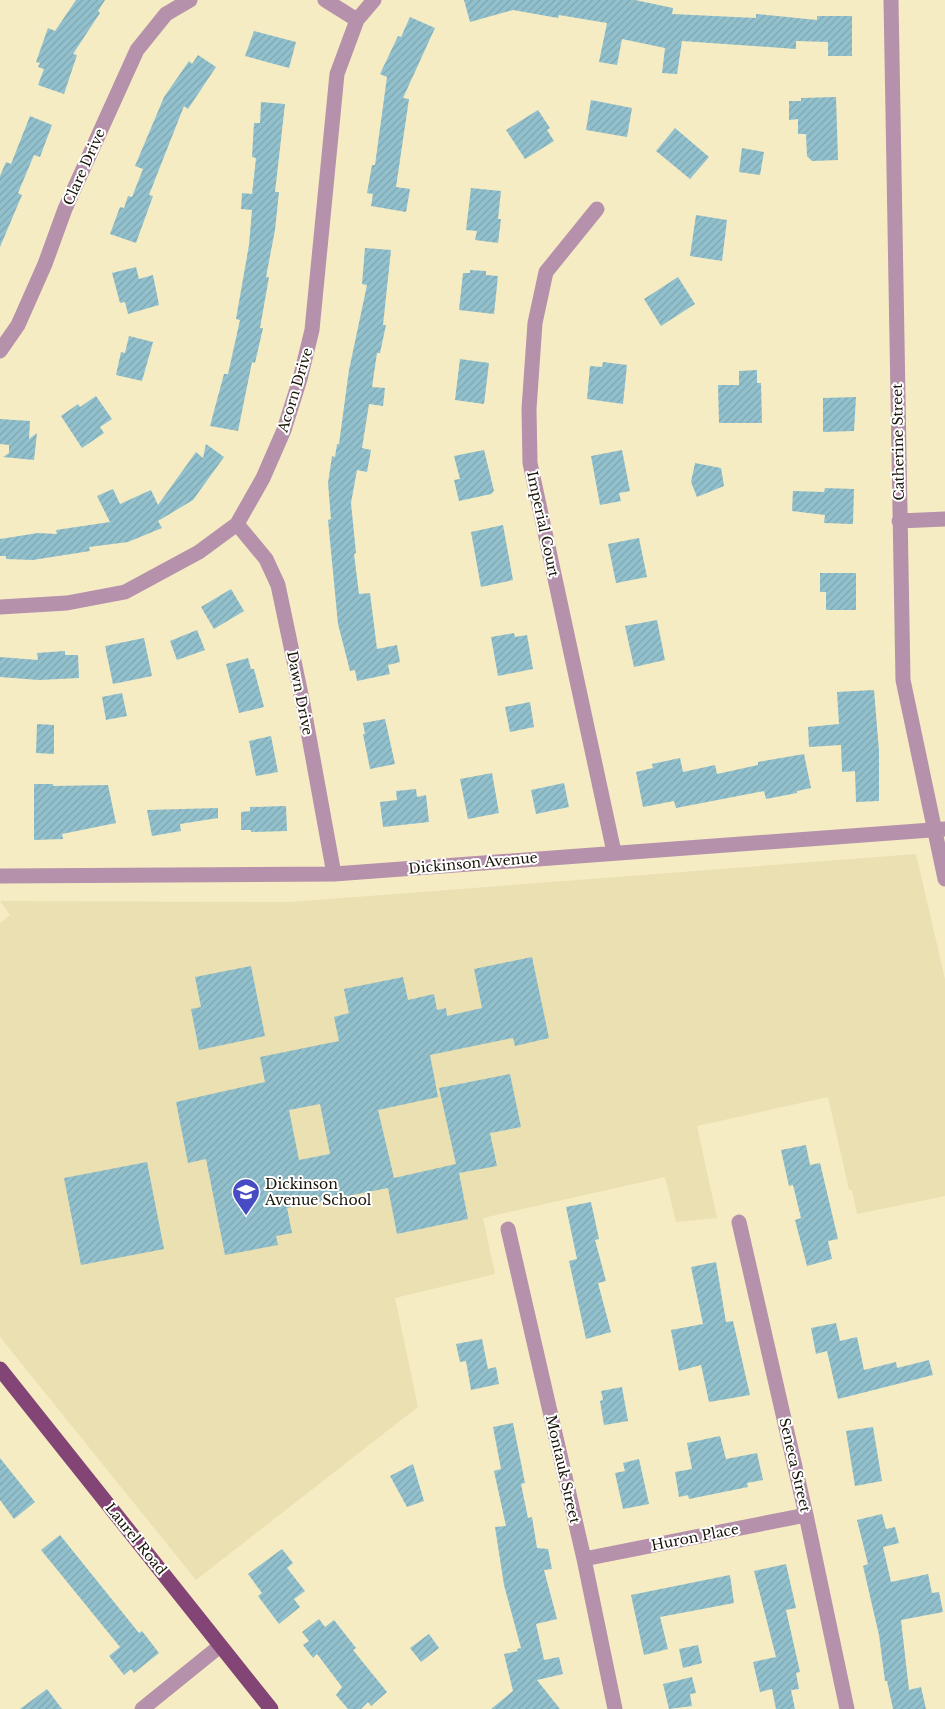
<svg xmlns="http://www.w3.org/2000/svg" width="945" height="1709" font-family="'Libre Baskerville',serif">
<style>
.built{fill:#ebe0b2}
.building{fill:url(#building-hatch);fill-rule:evenodd}
.lines{fill:none;stroke-linecap:round;stroke-linejoin:round}
.minor{stroke:#b591ab;stroke-width:15}
.major{stroke:#834575;stroke-width:15}
.labels{text-anchor:middle;stroke-width:4;stroke-linejoin:round;paint-order:stroke}
.street-label{font-size:14px;fill:#191507;stroke:#fff}
.poi-label{font-size:14px;fill:#191507;stroke:#fff;text-anchor:start}
</style>
<defs>
<pattern id="building-hatch" width="6" height="6" patternUnits="userSpaceOnUse" patternTransform="scale(1.25)"><rect width="6" height="6" fill="#92c1cd"/><path d="M-1 1l2-2M0 6l6-6M5 7l2-2" fill="none" stroke="#7da5af"/></pattern>
</defs>
<rect width="100%" height="100%" fill="#f5ecc4"/>
<path class="built" d="M916 854 945 979V1196L857 1214 852 1190H849L828 1097 697 1126 717 1218 676 1222 665 1177 483 1218 495 1274 395 1298 418 1407 196 1580 0 1337V923L10 915 0 901 290 902Z"/>
<path class="building" d="M76 0H105L98 11 100 13 73 54 77 55 64 94 38 85 44 69 38 67 40 63 36 62 48 28 55 31Z
M464 0H635L673 8 672 14 756 18V14L817 20V16H852V56H828V42L796 41V49L682 41 677 74 662 73 665 48 622 39 617 65 599 62 607 23 559 15 558 18 513 10 470 22Z
M410 17 435 28 403 98 409 99 396 187 410 189 406 212 371 206 373 194 367 193 372 165H375L387 77 380 74 398 36 401 37Z
M254 31 296 42 289 68 245 56Z
M198 55 216 67 188 109 184 106 149 195 153 196 136 243 110 234 120 207 124 208 128 196 132 197 143 169 135 166 164 97 189 61 192 64Z
M836 97 838 160 812 161 807 156 806 134H798V119L789 120V101H801V98Z
M591 100 632 108 627 137 586 130Z
M261 102 285 104 275 192H279L275 230 266 277H269L260 328H263L255 363 252 362 238 431 210 426 224 374H228L240 320 236 319 249 245 252 210 241 209 242 193 252 194 256 158 252 157 254 123H260Z
M538 110 550 128 547 130 554 141 525 159 506 130Z
M30 116 52 125 40 157 34 155 18 193 22 195 0 247V176L6 162 11 164Z
M675 128 709 157 690 179 656 151Z
M742 148 764 152 760 175 739 172Z
M471 188 501 191 498 219H501L498 243 475 240 477 231 466 230Z
M696 215 727 220 722 261 690 256Z
M365 248 391 250 383 325H386L380 353H377L372 387 385 388 383 406 369 404 362 448 371 450 367 472 357 470 351 503 356 553 354 554 359 594 370 593 377 649 397 645 400 662 388 665 390 674 357 681 355 670 350 671 338 624 328 520 331 519 328 483 332 456 335 457 337 444H339L349 370 367 285 362 284Z
M136 267 139 279 153 275 159 305 128 314 125 302 120 303 112 273Z
M470 270 486 271V275L498 276 494 314 459 310 463 273H470Z
M678 277 695 304 661 326 644 299Z
M129 336 153 342 142 381 116 375 121 352 125 353Z
M460 359 489 363 484 404 455 400Z
M603 362 627 365 623 404 587 399 590 366 602 367Z
M757 370V383H761L762 423H719L718 385H739V371Z
M96 396 112 419 100 427 104 433 82 448 61 416 78 404 80 407Z
M856 397 854 431 823 432V398Z
M0 419 30 421 29 439 37 433 34 460 3 457 9 453V445L0 444Z
M206 444 224 457 193 500 158 521 162 528 128 542 89 547 90 551 33 560 6 559V556H0V539L38 533 57 534 56 530 110 522 97 496 113 489 120 504 151 490 158 505 196 452 203 458Z
M484 450 494 491 491 494 459 501 454 480 460 479 454 456Z
M622 450 630 491 619 493 621 501 600 505 591 456Z
M695 463 721 468 724 486 697 497 691 482Z
M825 488 854 489 853 524 824 523 825 515 792 511 793 491 824 492Z
M503 525 513 580 481 587 471 532Z
M639 538 647 577 616 583 608 544Z
M820 573H856V610H826V592H820Z
M231 589 244 611 214 629 201 607Z
M657 620 665 660 634 667 625 626Z
M197 630 205 650 177 660 170 641Z
M514 633 515 637 527 635 533 669 498 676 491 637Z
M144 638 152 676 113 684 105 646Z
M65 651V655H78L79 678 39 680 0 677V657L38 660 37 653Z
M248 658 251 669H254L264 707 239 713 226 664Z
M874 690 879 751V801L856 802 855 771 842 772 841 745 809 747 808 727 839 724 837 692Z
M122 693 127 716 106 720 102 697Z
M530 702 534 727 510 732 505 707Z
M385 719 395 764 370 769 363 734H365L363 723Z
M37 724 54 725V754L36 753Z
M271 736 278 772 256 776 249 741Z
M804 754 811 788 797 791V793L766 799 764 791 676 808 674 801 643 807 636 772 653 768 652 764 680 758 683 772 715 765 717 774 758 765V762Z
M492 773 499 813 468 819 460 779Z
M564 783 569 807 536 814 531 790Z
M34 784H53V786L108 785 116 823 62 834 63 839 34 840Z
M416 789 417 797 426 795 429 822 383 827 380 802 397 800 396 791Z
M286 806 287 831 251 832V830H241V812L250 811V807Z
M218 808V818L180 824 181 831 152 836 147 810Z
M532 957 549 1038 515 1046 513 1038 430 1055 438 1097 378 1110 394 1178 456 1164 439 1088 510 1074 521 1127 490 1133 497 1166 459 1173 468 1219 397 1234 388 1188 287 1208 292 1233 276 1236 278 1245 225 1255 206 1159 188 1163 176 1102 265 1082 260 1057 339 1041 334 1017 349 1013 344 989 403 977 408 1000 434 994 437 1010 446 1008 447 1016 482 1008 474 969ZM320 1104 330 1154 299 1160 289 1110Z
M251 966 265 1036 199 1050 191 1009 201 1007 195 977Z
M806 1145 810 1165 820 1163 838 1239 828 1241 832 1259 807 1266 795 1220 801 1218 793 1185 789 1186 781 1150Z
M147 1162 164 1249 81 1265 64 1178Z
M591 1202 599 1239 595 1240 606 1281 598 1283 611 1332 586 1339 569 1261 577 1259 566 1207Z
M716 1262 726 1322 733 1321 750 1395 709 1402 701 1365 679 1371 671 1330 703 1324 691 1267Z
M836 1323 840 1341 857 1337 864 1370 896 1362 897 1368 929 1360 933 1375 838 1399 827 1351 816 1354 811 1328Z
M482 1339 488 1369 496 1367 499 1384 471 1390 466 1361 460 1362 456 1344Z
M622 1387 628 1421 604 1425 600 1401 603 1400 601 1391Z
M513 1423 525 1483 521 1484 528 1518 532 1517 537 1548 548 1549 552 1569 544 1570 557 1619 536 1624 544 1660 559 1657 563 1674 537 1680 560 1709H491L513 1691 504 1654 518 1651 517 1649 521 1648 504 1585 495 1527 506 1526 494 1471 501 1469 493 1427Z
M873 1427 882 1481 855 1486 846 1431Z
M720 1436 726 1459 757 1453 763 1480 747 1483 748 1487 689 1499 688 1495 679 1497 675 1472 692 1469 687 1443Z
M0 1458 35 1502 14 1519 0 1500Z
M639 1459 649 1504 623 1509 615 1473 625 1471 623 1463Z
M413 1464 424 1501 407 1507 390 1476Z
M882 1514 886 1529 895 1527 899 1543 883 1547 891 1582 928 1574 932 1593 939 1592 943 1612 901 1620 909 1690 921 1687 926 1709H893L887 1681H885L879 1635 863 1566 868 1564 857 1520Z
M60 1535 139 1633 142 1631 159 1653 134 1673 131 1669 124 1675 109 1656 120 1647 41 1550Z
M282 1549 293 1563 287 1568 305 1591 294 1599 300 1607 279 1624 258 1596 262 1593 248 1574Z
M786 1564 796 1608 786 1610 800 1672 796 1673 799 1689 791 1690 795 1709H776L772 1689 760 1692 753 1662 776 1657 754 1571Z
M730 1575 734 1603 660 1617 668 1649 644 1655 631 1595Z
M319 1619 325 1627 334 1620 356 1648 353 1650 387 1692 371 1706 368 1702 361 1709H348L336 1695 342 1687 317 1654 313 1658 303 1645 309 1641 302 1632Z
M429 1634 439 1648 421 1662 410 1648Z
M698 1645 702 1663 683 1668 679 1649Z
M692 1677 696 1693 690 1694 692 1706 669 1709 663 1684Z
M47 1689 62 1709H20Z"/>
<g class="lines">
<path class="minor" d="M325 0 357 20
M891 0 903 680 945 879
M597 209 546 272 535 323 529 409 530 463 614 852
M0 351 18 325 45 264 65 209 137 50 166 14 190 0
M899 521 945 519
M237 524 266 559 278 585 303 704 334 874
M0 607 67 603 125 592 199 552 237 524 263 478 284 430 300 379 312 330 337 74 357 20 374 0
M0 876 334 874 945 829
M739 1222 806 1515 847 1709
M508 1229 584 1559 615 1709
M584 1559 806 1515
M142 1709 220 1646"/>
<path class="major" d="M0 1369 271 1709"/>
</g>
<defs>
<g id="school-pin" transform="scale(1.4375)"><path d="M0 17L-7.5 6A9.5 9.5 0 1 1 7.5 6Z" fill="#484cc2" stroke="#fff"/><path d="M0-5L7-2L0 1L-7-2ZM-4 1L0 2.5L4 1V4Q0 6-4 4Z" fill="#fff"/></g>
</defs>
<g fill-rule="evenodd">
<use href="#school-pin" x="246" y="1192"/>
</g>
<g class="labels">
<g class="street-label">
<text transform="translate(84 167) rotate(-66)" y="5">Clare Drive</text>
<text transform="translate(295 390) rotate(-73)" y="5">Acorn Drive</text>
<text transform="translate(898 442) rotate(-91)" y="5">Catherine Street</text>
<text transform="translate(543 524) rotate(78)" y="5">Imperial Court</text>
<text transform="translate(300 693) rotate(79)" y="5">Dawn Drive</text>
<text transform="translate(473 863) rotate(-5)" y="5">Dickinson Avenue</text>
<text transform="translate(795 1465) rotate(77)" y="5">Seneca Street</text>
<text transform="translate(563 1469) rotate(77)" y="5">Montauk Street</text>
<text transform="translate(695 1537) rotate(-11)" y="5">Huron Place</text>
<text transform="translate(136 1539) rotate(51)" y="5">Laurel Road</text>
</g>
<g class="poi-label">
<text x="265" y="1189">Dickinson<tspan x="265" dy="16">Avenue School</tspan></text>
</g>
</g>
</svg>
